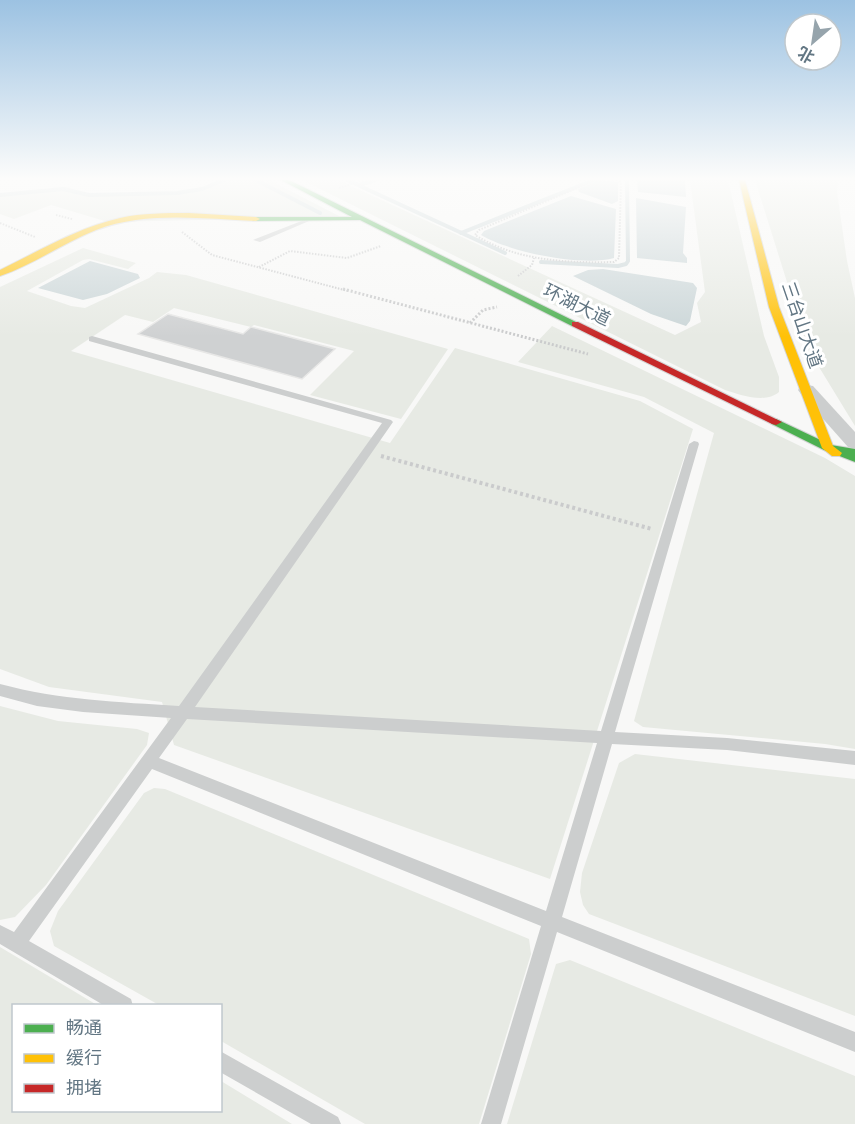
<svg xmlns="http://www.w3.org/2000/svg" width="855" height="1124" font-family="Figtree,'Noto Sans SC',sans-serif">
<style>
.green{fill:#e7eae4}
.water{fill:#cbd6d8}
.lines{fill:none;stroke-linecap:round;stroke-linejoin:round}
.stream{stroke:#cbd6d8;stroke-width:4}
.building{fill:#cfd1d2;stroke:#e7e7e6;stroke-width:1.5}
.fast-casing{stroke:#d4d5d5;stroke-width:2}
.slow-casing{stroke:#d4d5d5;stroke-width:2}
.jam-casing{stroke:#d4d5d5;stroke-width:2}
.path-far2{stroke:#cacbcc;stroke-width:2;stroke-dasharray:1.5 1.5;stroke-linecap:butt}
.path-far1{stroke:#cacbcc;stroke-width:3;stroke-dasharray:2 2;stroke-linecap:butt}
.path{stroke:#cacbcc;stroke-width:4;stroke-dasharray:3 3;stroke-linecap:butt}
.lane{fill:#cccece;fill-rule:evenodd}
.street{fill:#cccece;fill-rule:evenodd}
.fast{fill:#4caf50;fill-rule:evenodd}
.slow{fill:#ffc107;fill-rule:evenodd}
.jam{fill:#c62828;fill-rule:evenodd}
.labels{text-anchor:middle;stroke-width:6;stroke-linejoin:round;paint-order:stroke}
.far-street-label{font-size:18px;fill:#627683;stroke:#fff}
</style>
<rect width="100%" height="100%" fill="#f8f8f7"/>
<path class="green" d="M221 180H269L341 217 108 222 51 205 14 219 0 214V194L68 187 84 194 170 193 205 187Z
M302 180H338L675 335 701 322 697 303 705 292 690 180H728L764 336 779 377V392C765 404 741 395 725 390Z
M755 180H838L837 192 847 261 855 298V426L808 349Z
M83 248 136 263 128 269 89 259 83 260 27 291 71 306 85 308 149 278 157 272 186 275 448 349 401 419 310 395 354 351 254 325 251 327 174 308 153 322 125 315 71 351 390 443 455 348 640 401 693 429 550 879 174 745 162 702 49 687 0 669V287Z
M552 326 825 458 855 476V749L825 744 643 727 634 721 714 433 644 397 518 362Z
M0 706 58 721 137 729 149 733 147 745 46 885 15 917 0 920Z
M635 754 855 779V1016L589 914 583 905 580 892 582 873 619 763Z
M154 788 165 789 529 939 531 954 479 1124H365L221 1041 220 1006 159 1005 54 946 50 931 58 911 144 793Z
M0 947 97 1005 14 1006V1110H220L221 1081 292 1124H0Z
M570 960 855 1076V1124H507L556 964Z"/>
<path class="water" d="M599 180 618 182V201L612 204 579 192 578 189Z
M637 180H685L686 197 638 192Z
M571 196 616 209 614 258C583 267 509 252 481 235L484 231Z
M636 198 686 207 683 253 687 258V263L637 258Z
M90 261 138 274 140 278 107 294 83 300 38 288Z
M603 269 693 283 697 288 690 321 686 326 651 314 573 276 588 270Z"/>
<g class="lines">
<path class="stream" d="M256 180 320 213
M347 180 505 253
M359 185 375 180
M0 195 63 189 89 195 177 193 202 189 224 180
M461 233 594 180
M541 262 618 266 626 264 628 261 627 180"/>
</g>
<path class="building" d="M168 314 243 334 251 327 335 349 302 379 138 334Z"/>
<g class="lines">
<g class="fast-casing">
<path id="fast" d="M281 180H289L580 324 572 326 360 220 253 221 252 219 256 217H352Z
M776 419 831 445 855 449V462L824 450 772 424 770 422Z"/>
</g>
<g class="slow-casing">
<path id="slow" d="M739 180H745L779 307 833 446 842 453 840 456H832L822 448 769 307Z
M189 213 256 217 260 219 256 221C203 219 146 211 96 230 63 243 33 265 0 276V270C39 251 77 228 120 218 142 213 166 213 189 213Z"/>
</g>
<g class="jam-casing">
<path id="jam" d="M572 322H578L782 422 776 425 772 424 572 326Z"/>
</g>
<path class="path-far2" d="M596 180 479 230 475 235C517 261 566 263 614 262L619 258 621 182 618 180
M339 188 364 180
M56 215 72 219
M0 223 35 237
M182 232 212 255 348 291
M259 267 290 251 347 258 381 246
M518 276 532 265 534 258"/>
<path class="path-far1" d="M343 289 588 354
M470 323 483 310 497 307"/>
<path class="path" d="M381 456 652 529"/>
<path class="lane" d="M304 220 309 221 260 242 253 240Z
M92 336 391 420 393 422 195 707 601 731 689 444 694 441 698 442 699 444 615 732 727 738 855 751V765L727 750 612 744 562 917 855 1032V1052L557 932 501 1124H481L541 926 152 769 29 941 131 999 133 1006H105L0 944V925L14 932 171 718 83 712 37 706 0 696V684C60 700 118 702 179 706L382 423 89 341V337ZM187 719 597 743 546 911 159 758Z
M220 1051 338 1117 341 1124H311L220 1072Z"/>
<path class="street" d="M807 385 813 386 855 432V449L848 447 801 394 798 390 801 386Z"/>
<use href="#fast" class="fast"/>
<use href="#slow" class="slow"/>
<use href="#jam" class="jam"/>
</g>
<linearGradient id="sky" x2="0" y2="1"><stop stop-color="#9cc2e2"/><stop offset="0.53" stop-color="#fcfcfb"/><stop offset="1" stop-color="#fcfcfb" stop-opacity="0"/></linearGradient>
<rect width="855" height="337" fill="url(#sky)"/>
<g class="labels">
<g class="far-street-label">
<text transform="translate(577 305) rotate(26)" y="6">环湖大道</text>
<text transform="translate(802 325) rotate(71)" y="6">三台山大道</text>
</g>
</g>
<rect x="12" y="1004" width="210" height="108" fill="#ffffff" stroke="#c0c8cd" stroke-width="1.5"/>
<rect x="24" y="1024" width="30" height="9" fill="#4caf50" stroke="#c0c8cd" stroke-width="1.5"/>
<text x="66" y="1034" font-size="18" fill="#627683">畅通</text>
<rect x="24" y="1054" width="30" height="9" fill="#ffc107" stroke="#c0c8cd" stroke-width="1.5"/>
<text x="66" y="1064" font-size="18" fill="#627683">缓行</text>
<rect x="24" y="1084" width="30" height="9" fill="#c62828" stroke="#c0c8cd" stroke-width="1.5"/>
<text x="66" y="1094" font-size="18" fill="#627683">拥堵</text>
<g transform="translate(813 42) rotate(209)"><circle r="28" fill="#ffffff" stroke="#c0c8cd" stroke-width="1.5"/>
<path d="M0-4.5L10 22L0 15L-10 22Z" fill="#96a4ac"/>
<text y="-9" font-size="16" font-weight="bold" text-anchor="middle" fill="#627683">北</text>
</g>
</svg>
